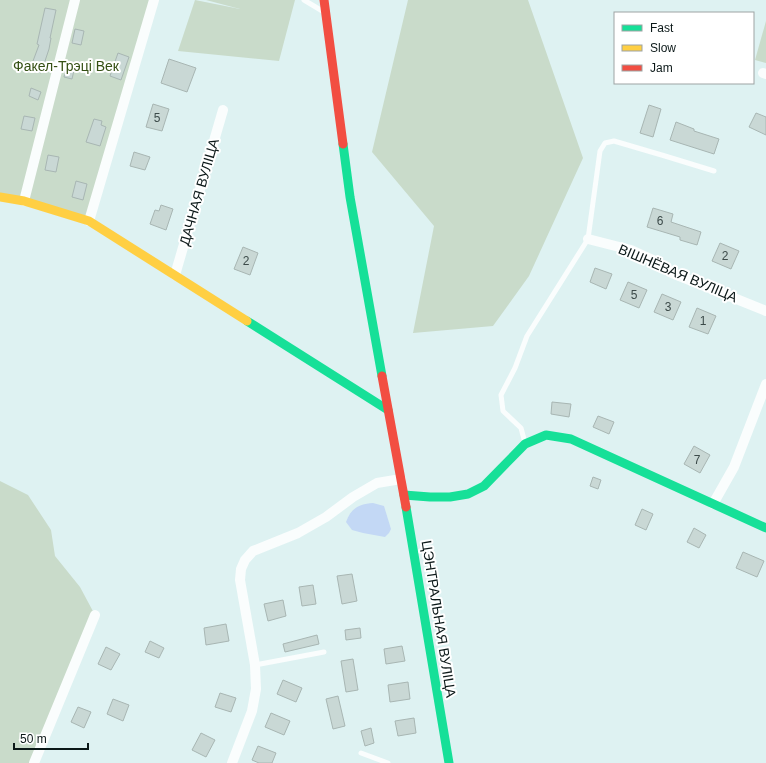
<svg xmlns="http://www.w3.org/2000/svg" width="766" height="763" font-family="Arial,sans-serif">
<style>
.green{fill:#c9dbca}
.water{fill:#c3d8f5}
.building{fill:#c9d8d5;stroke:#a8b6b3}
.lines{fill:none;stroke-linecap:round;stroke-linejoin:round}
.lane{stroke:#fafdfd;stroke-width:5}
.street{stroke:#fafdfd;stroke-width:10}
.fast{stroke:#16e098;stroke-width:9}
.slow{stroke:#ffcf43;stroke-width:9}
.jam{stroke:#f24e42;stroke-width:9}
.labels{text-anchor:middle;stroke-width:4;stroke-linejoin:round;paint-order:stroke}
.number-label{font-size:12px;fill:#3c4a49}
.park-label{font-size:14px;fill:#355014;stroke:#fff}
.street-label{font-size:14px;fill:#0b1818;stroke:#fff}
</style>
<rect width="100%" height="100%" fill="#def2f2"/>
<path class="green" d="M0 0H154L89 221 0 197Z
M195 0 240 9 206 0H295L279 61 178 51Z
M408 0H528L583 158 529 276 493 326 413 333 434 226 372 152Z
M766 21V63L755 60Z
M0 481 28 495 51 530 55 556 80 587 95 615 34 763H0Z"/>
<path class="water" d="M373 503 384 506 391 529 389 533 385 537 363 533 352 530 346 522C351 508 359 504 373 503Z"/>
<path class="building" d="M45 8 56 10 50 38H51L49 49 41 73 30 69 39 45 37 44Z
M75 29 84 31 81 45 72 43Z
M118 53 129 57 121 80 110 76Z
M169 59 196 68 187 92 161 83Z
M67 64 75 66 72 79 64 77Z
M31 88 41 92 38 100 29 96Z
M153 104 169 109 162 131 146 127Z
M649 105 661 109 653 137 640 133Z
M756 113 766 117V135L749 127Z
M24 116 35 118 32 131 21 129Z
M94 119 102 121 101 125 106 127 100 146 86 142Z
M676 122 694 129V131L719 139 714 154 670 140Z
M134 152 150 157 145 170 130 166Z
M48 155 59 157 56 172 45 170Z
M76 181 87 184 83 200 72 197Z
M161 205 173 209 166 230 150 224 155 210 159 211Z
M653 208 673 214 671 222 701 232 697 245 680 240V237L647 227Z
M720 243 739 251 731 269 712 261Z
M243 247 258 253 250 275 234 269Z
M595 268 612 274 606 289 590 282Z
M628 282 647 290 639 308 620 300Z
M662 294 681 302 673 320 654 312Z
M697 308 716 316 708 334 689 327Z
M552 402 571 404 569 417 551 414Z
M598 416 614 422 609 434 593 427Z
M694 446 710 455 700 473 684 464Z
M593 477 601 480 598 489 590 486Z
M642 509 653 514 646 530 635 525Z
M694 528 706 535 699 548 687 542Z
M743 552 764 561 757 577 736 568Z
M352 574 357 601 342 604 337 576Z
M313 585 316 604 302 606 299 587Z
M283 600 286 616 268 621 264 604Z
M226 624 229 641 206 645 204 628Z
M360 628 361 638 346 640 345 630Z
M317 635 319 644 285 652 283 644Z
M150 641 164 648 159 658 145 652Z
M402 646 405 661 386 664 384 649Z
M106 647 120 654 111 670 98 664Z
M353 659 358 690 346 692 341 661Z
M283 680 302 688 296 702 277 694Z
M408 682 410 699 390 702 388 685Z
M220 693 236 698 231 712 215 707Z
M338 696 345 726 333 729 326 699Z
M113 699 129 705 123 721 107 714Z
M78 707 91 712 84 728 71 722Z
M271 713 290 721 284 735 265 727Z
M414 718 416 733 398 736 395 721Z
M371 728 374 743 365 746 361 731Z
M201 733 215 740 206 757 192 750Z
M258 746 276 753 272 763H259L252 760Z"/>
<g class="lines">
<path class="lane" d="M304 0 324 12
M525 443 521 428 503 411 501 395 515 368 527 336 588 239 600 151 605 143 614 141 665 156 714 171
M255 665 324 652
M361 753 388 763"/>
<path class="street" d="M763 73 766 74
M24 201 75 0
M89 221 154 0
M588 239 631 250 653 260 672 273 766 311
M175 275 223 110
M713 504 734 467 766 384
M34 763 95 615
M232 763 252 711 256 689 255 665 240 580 241 569 245 560 253 551 298 533 326 517 353 497 377 483 401 479"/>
<path class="fast" d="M343 144 350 197 382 376
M247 321 388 410
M404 495 430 497H450L468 494 484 486 525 444 546 435 571 439 766 528
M406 507 449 763"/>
<path class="slow" d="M0 197 24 201 89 221 247 321"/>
<path class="jam" d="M324 0 343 144
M382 376 406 507"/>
</g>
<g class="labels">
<g class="number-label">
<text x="157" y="122">5</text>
<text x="660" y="225">6</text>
<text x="725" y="260">2</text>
<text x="246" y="265">2</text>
<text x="634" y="299">5</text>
<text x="668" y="311">3</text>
<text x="703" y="325">1</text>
<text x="697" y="464">7</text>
</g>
<g class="park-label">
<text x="66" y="71">Факел-Трэці Век</text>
</g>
<g class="street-label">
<text transform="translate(199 192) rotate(-74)" y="5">ДАЧНАЯ ВУЛІЦА</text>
<text transform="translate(678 273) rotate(23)" y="5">ВІШНЁВАЯ ВУЛІЦА</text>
<text transform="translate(439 619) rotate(81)" y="5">ЦЭНТРАЛЬНАЯ ВУЛІЦА</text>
</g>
</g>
<rect x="614" y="12" width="140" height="72" fill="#ffffff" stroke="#9da3a3"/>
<rect x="622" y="25" width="20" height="6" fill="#16e098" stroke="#9da3a3"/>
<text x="650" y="32" font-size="12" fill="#0b1818">Fast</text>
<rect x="622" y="45" width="20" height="6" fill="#ffcf43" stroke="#9da3a3"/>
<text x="650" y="52" font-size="12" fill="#0b1818">Slow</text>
<rect x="622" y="65" width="20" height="6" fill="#f24e42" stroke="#9da3a3"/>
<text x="650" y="72" font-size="12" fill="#0b1818">Jam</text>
<path d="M14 743v6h74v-6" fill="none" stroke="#0b1818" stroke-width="2"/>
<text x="20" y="743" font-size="12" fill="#0b1818" stroke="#ffffff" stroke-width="3" paint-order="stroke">50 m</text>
</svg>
